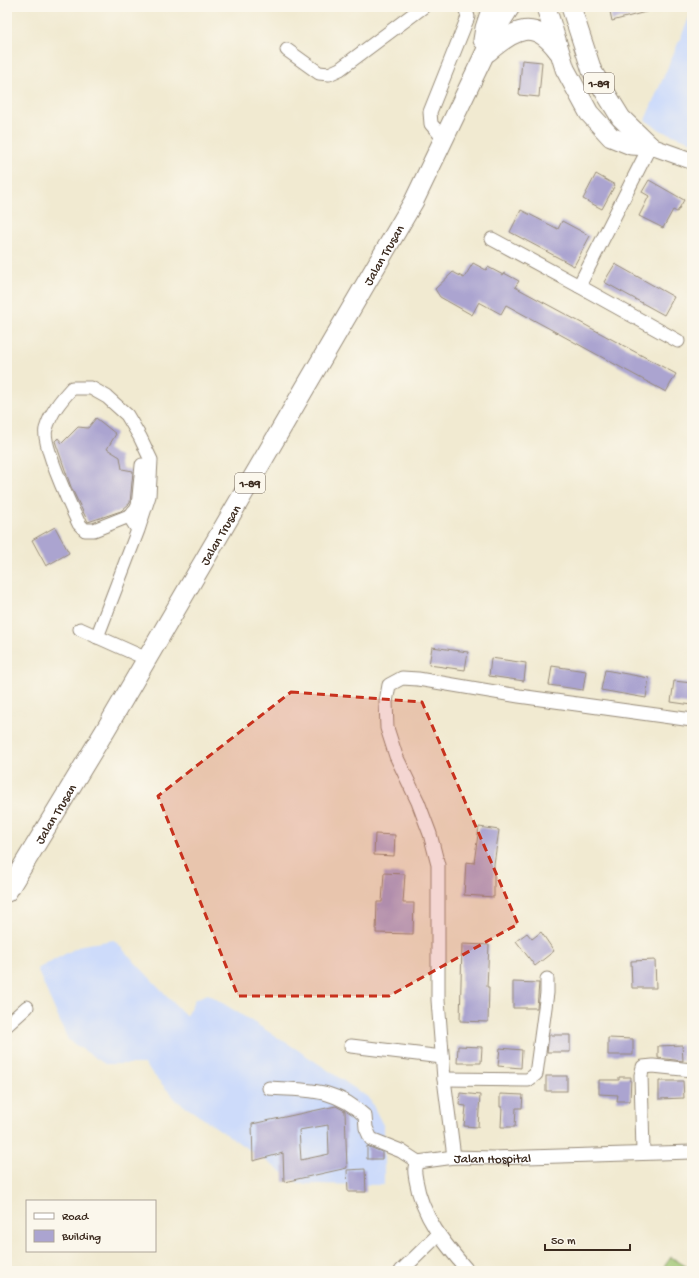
<svg xmlns="http://www.w3.org/2000/svg" width="699" height="1278" font-family="'Gochi Hand',sans-serif">
<rect width="100%" height="100%" fill="#fbf7ec"/>
<filter id="ink" filterUnits="userSpaceOnUse"><feTurbulence type="fractalNoise" baseFrequency=".025" numOctaves="2"/><feDisplacementMap in="SourceGraphic" scale="8" xChannelSelector="R" yChannelSelector="G"/><feConvolveMatrix kernelMatrix="1 2 1 2 8 2 1 2 1" color-interpolation-filters="sRGB"/></filter>
<filter id="wash" filterUnits="userSpaceOnUse"><feTurbulence type="fractalNoise" baseFrequency=".012" numOctaves="4" result="noise"/><feDisplacementMap in="SourceGraphic" scale="16" xChannelSelector="R" yChannelSelector="G"/><feGaussianBlur stdDeviation="0.9" result="paint"/><feColorMatrix in="noise" values="0 0 0 0 0 0 0 0 0 0 0 0 0 0 0 0 0 1.4 0 .05"/><feComposite in="paint" operator="in"/></filter>
<g filter="url(#wash)">
<rect width="100%" height="100%" fill="#f1ead1"/>
<g fill="#cddbfa">
<path d="M692,11V142L662,131L645,120Z"/>
<path d="M114,940L186,1016L195,999L208,994L301,1052L369,1098L384,1127V1185L300,1184L177,1101L144,1064H105L68,1040L37,969L82,945Z"/>
</g>
<path fill="#9ec571" stroke="#6c7848" d="M671,1257L692,1270V1271H661Z"/>
<g id="blocks">
<g fill="#aba4d0" fill-rule="evenodd">
<path d="M609,7H653V10L612,21Z"/>
<path d="M522,60L542,62L539,97L519,95Z"/>
<path d="M596,174L615,185L602,209L583,199Z"/>
<path d="M649,180L684,200L677,212L673,210L663,228L639,216L649,196L642,192Z"/>
<path d="M521,210L558,229L562,221L590,236L574,266L510,232Z"/>
<path d="M473,263L486,270L488,267L503,275L504,273L519,281L515,287L676,374L666,392L506,305L501,314L479,302L472,315L440,297L435,289L453,272L464,278Z"/>
<path d="M615,264L674,297L664,315L604,282Z"/>
<path d="M96,418L116,434L107,449L120,457L122,469L133,471L130,503L121,511L88,522L71,487L55,441L58,438L62,443L78,427L88,428Z"/>
<path d="M55,527L69,553L46,566L32,540Z"/>
<path d="M432,647L468,652L465,670L429,665Z"/>
<path d="M491,658L526,663L524,681L489,676Z"/>
<path d="M552,666L586,671L583,690L549,685Z"/>
<path d="M605,670L649,678L646,698L601,690Z"/>
<path d="M674,681L692,683V705L671,702Z"/>
<path d="M479,827L499,830L494,864V897L464,895L466,862L474,863Z"/>
<path d="M375,834L395,835L394,856L374,855Z"/>
<path d="M384,873L405,874L403,903H414L413,934L376,933L377,902H382Z"/>
<path d="M541,932L554,951L535,966L516,941L527,933L532,939Z"/>
<path d="M462,944L489,945L487,987H489L488,1022L460,1021Z"/>
<path d="M655,960L656,988H632L631,961Z"/>
<path d="M513,982L539,983L537,1008H513Z"/>
<path d="M549,1035H570V1052H547Z"/>
<path d="M608,1038L633,1039V1055H608Z"/>
<path d="M682,1045L683,1061L658,1058V1046Z"/>
<path d="M458,1046L482,1047L481,1063H457Z"/>
<path d="M500,1048L522,1050L521,1068L498,1066Z"/>
<rect x="546" y="1076" width="21" height="15"/>
<path d="M619,1077H631L630,1101H617L618,1095L599,1094V1080H619Z"/>
<path d="M659,1081H683L684,1098L659,1099Z"/>
<path d="M460,1093L480,1095L478,1127L464,1126L466,1106L459,1105Z"/>
<path d="M500,1094L523,1095L522,1108H516L515,1127H501L502,1107H500Z"/>
<path d="M336,1106L345,1111L347,1168L284,1182L283,1153L253,1161L252,1124ZM328,1125L329,1154L301,1160L299,1130Z"/>
<path d="M367,1146L382,1152V1159H367Z"/>
<path d="M365,1169L366,1192H348L347,1170Z"/>
</g>
</g>
</g>
<g filter="url(#ink)">
<use href="#blocks" fill-opacity="0" stroke="#968a78" stroke-width="1"/>
<g fill="none" stroke-linecap="round" stroke-linejoin="round">
<g stroke="#968a78" stroke-width="15">
<g id="minor">
<path d="M287,50L319,73L329,74L340,69L423,7"/>
<path d="M445,140L431,124L430,112L468,17L465,7"/>
<path d="M492,239L579,286L650,146"/>
<path d="M579,286L678,341"/>
<path d="M133,512L138,507L142,465"/>
<path d="M80,629L147,659"/>
<path d="M97,637L138,530L149,496L151,460L140,437L127,415L107,397L91,388H72C61,400 51,412 46,429C41,443 71,507 79,524L85,530H94L129,516L138,530"/>
<path d="M7,1025L27,1007"/>
<path d="M351,1046L442,1057"/>
<path d="M444,1079L528,1080L536,1074L547,993V979"/>
<path d="M269,1088C309,1091 334,1087 365,1116L366,1128L371,1139L401,1151L418,1162"/>
<path d="M643,1152L641,1075L643,1067L653,1066L692,1070"/>
<path d="M454,1157L444,1079L438,1000V865L430,834L418,802L396,756L387,728L386,702L389,685L402,678L418,679L519,696L692,720"/>
<path d="M401,1271L438,1235"/>
<path id="s1" d="M468,1271C444,1243 422,1217 416,1180C415,1173 413,1168 418,1162L454,1157L493,1158L692,1152"/>
</g>
</g>
<g stroke="#968a78" stroke-width="18">
<path id="major" d="M650,146L692,161"/>
</g>
<g stroke="#968a78" stroke-width="21">
<g id="highway">
<path d="M546,7L565,69L589,113L611,137L631,145L650,146"/>
<path d="M571,7L592,71L621,118L650,146"/>
<path d="M483,40L485,28L492,7"/>
<path d="M488,52C515,29 534,18 558,51"/>
<path id="s2" d="M7,892L106,729L414,201L499,24L510,7"/>
</g>
</g>
<use href="#minor" stroke="#fff" stroke-width="13"/>
<use href="#major" stroke="#fff" stroke-width="16"/>
<use href="#highway" stroke="#fff" stroke-width="19"/>
</g>
</g>
<path fill="#c8321e" fill-opacity="0.2" stroke="#c8321e" stroke-width="3" stroke-dasharray="8 5" stroke-linejoin="round" d="M291,692L422,702L518,924L389,996H238L158,796Z"/>
<g text-anchor="middle" stroke-width="4" stroke-linejoin="round" paint-order="stroke">
<g fill="#fbf7ec" stroke="#75685c" stroke-width="1">
<rect x="584" y="73" width="30" height="20" rx="3"/>
<rect x="235" y="473" width="30" height="20" rx="3"/>
</g>
<g font-size="12" font-weight="bold" fill="#3b2a1e">
<text x="599" y="87">1-89</text>
<text x="250" y="487">1-89</text>
</g>
<g font-size="13" fill="#3b2a1e" stroke="#fbf7ec">
<text dy="5" stroke="none"><textPath href="#s2" startOffset="740">Jalan Trusan</textPath></text>
<text dy="5" stroke="none"><textPath href="#s2" startOffset="416">Jalan Trusan</textPath></text>
<text dy="5" stroke="none"><textPath href="#s2" startOffset="92">Jalan Trusan</textPath></text>
<text dy="5" stroke="none"><textPath href="#s1" startOffset="200">Jalan Hospital</textPath></text>
</g>
</g>
<rect width="699" height="1278" fill="none" stroke="#fbf7ec" stroke-width="24"/>
<rect x="26" y="1200" width="130" height="52" fill="#fbf7ec" stroke="#aea59a"/>
<rect x="34" y="1213" width="20" height="6" fill="#ffffff" stroke="#aea59a"/>
<text x="62" y="1220" font-size="12" fill="#3b2a1e">Road</text>
<rect x="34" y="1230" width="20" height="12" fill="#aba4d0" stroke="#aea59a"/>
<text x="62" y="1240" font-size="12" fill="#3b2a1e">Building</text>
<path d="M545 1244v6h85v-6" fill="none" stroke="#3b2a1e" stroke-width="2"/>
<text x="551" y="1244" font-size="12" fill="#3b2a1e" stroke="#fbf7ec" stroke-width="3" paint-order="stroke">50 m</text>
</svg>
